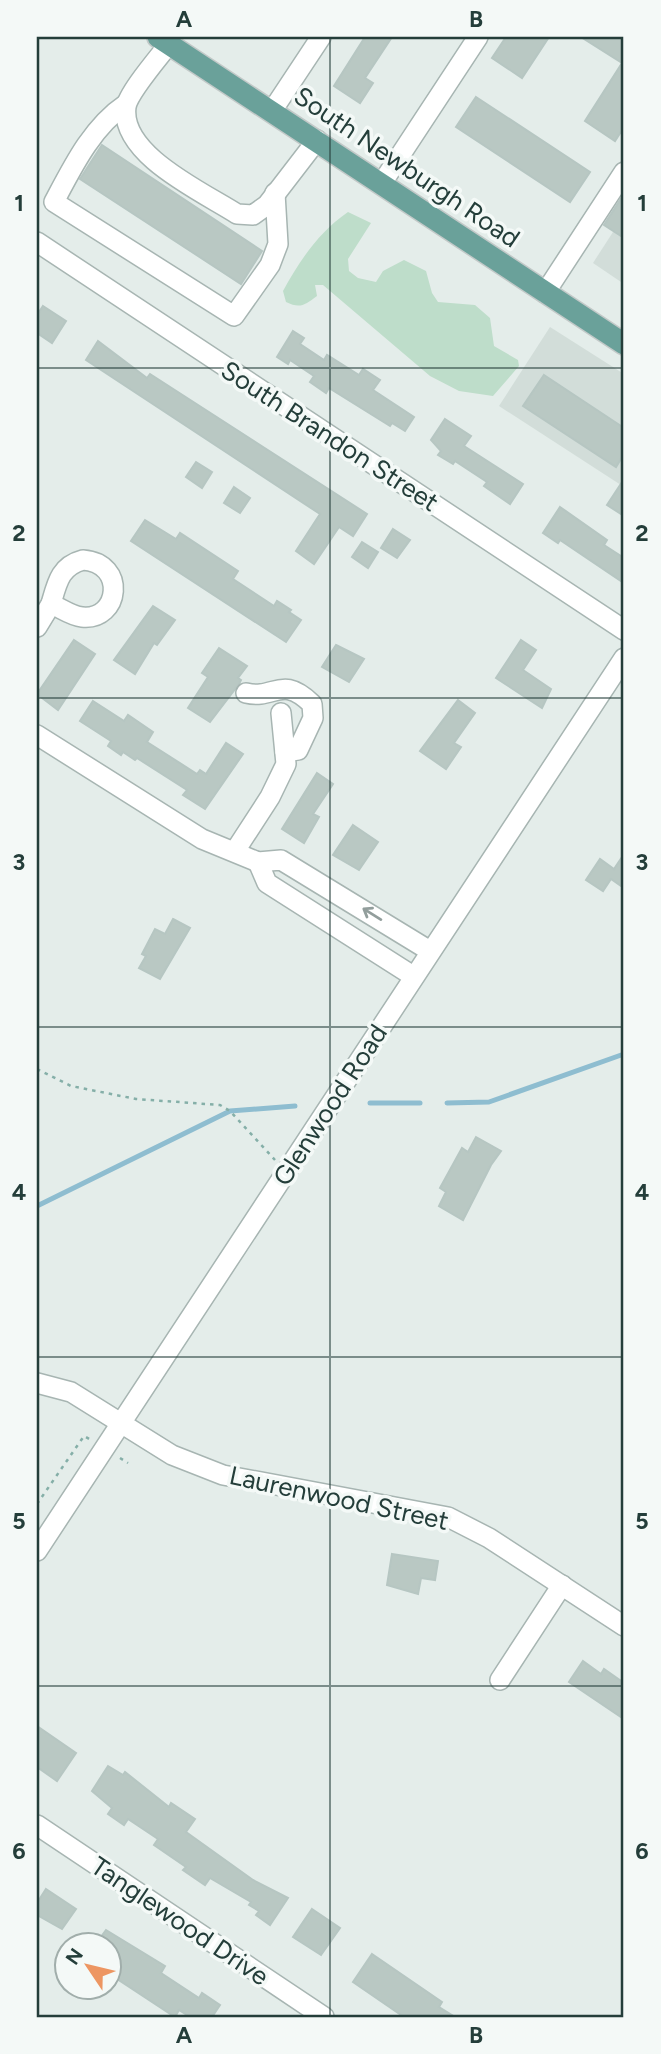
<svg xmlns="http://www.w3.org/2000/svg" width="661" height="2054" font-family="Figtree,sans-serif">
<rect width="100%" height="100%" fill="#e4edea"/>
<g fill="#d2ddd9">
<path d="M624,215V284L593,263Z"/>
<path d="M550,327L624,374V487L499,406Z"/>
</g>
<path fill="#beddca" d="M348,212L371,223L348,259L349,271L358,278L376,282L383,271L404,260L426,271L432,293L438,302L475,305L490,318L494,346L518,360L519,366L493,396L459,391L430,376L323,285H315L317,296C305,305 300,309 286,302L283,291C300,260 319,232 348,212Z"/>
<g fill="none" stroke-linecap="round" stroke-linejoin="round">
<g stroke="#8ebdd0" stroke-width="5">
<path d="M370,1103H420"/>
<path d="M447,1103L489,1102L624,1054"/>
<path d="M37,1206L230,1111L295,1106"/>
</g>
</g>
<g fill="#b9c8c3" stroke="#b6c6c2" stroke-width="2">
<path d="M365,37H392L365,78L373,83L360,103L334,86Z"/>
<path d="M506,37H549L522,78L492,58Z"/>
<path d="M581,37H624V127L615,141L585,121L622,63Z"/>
<path d="M476,97L590,172L570,202L456,127Z"/>
<path d="M102,145L262,251L241,284L80,179Z"/>
<path d="M624,194V238L604,225Z"/>
<path d="M43,306L66,321L52,343L37,333V315Z"/>
<path d="M293,331L304,338L300,344L324,360L327,355L359,375L363,369L380,380L373,390L414,417L405,431L392,423L390,426L329,388L326,393L310,382L314,376L290,360L288,364L277,357Z"/>
<path d="M98,341L147,378L150,374L367,514L353,536L339,527L314,564L296,551L320,514L86,360Z"/>
<path d="M544,375L624,428V454L616,467L523,406Z"/>
<path d="M445,419L471,436L464,446L523,484L510,504L484,486L487,482L455,461L453,464L438,455L441,451L431,440Z"/>
<path d="M196,462L212,472L202,488L186,477Z"/>
<path d="M624,479V516L607,505Z"/>
<path d="M234,487L250,498L240,513L224,503Z"/>
<path d="M560,507L607,540L604,545L624,558V583L560,540L558,543L543,533Z"/>
<path d="M145,520L176,539L180,533L238,571L233,579L274,606L277,601L291,610L289,612L301,620L286,642L131,541Z"/>
<path d="M393,529L410,540L397,558L381,548Z"/>
<path d="M362,542L378,552L368,568L352,557Z"/>
<path d="M153,606L175,620L157,645L154,643L135,674L114,660Z"/>
<path d="M74,640L95,654L58,710L37,694Z"/>
<path d="M521,640L536,650L523,670L551,689L542,708L496,678Z"/>
<path d="M336,645L364,659L349,682L322,667Z"/>
<path d="M219,648L247,666L238,678L241,680L239,684L210,722L188,708L208,677L202,673Z"/>
<path d="M458,700L475,713L454,743L461,747L446,769L420,751Z"/>
<path d="M93,701L124,721L128,715L153,732L147,742L197,774L200,770L206,774L226,743L243,754L205,809L183,795L187,790L137,758L135,760L123,752L121,755L108,746L111,741L80,721Z"/>
<path d="M317,773L333,784L313,814L319,817L304,843L282,829Z"/>
<path d="M353,825L378,842L359,870L333,855Z"/>
<path d="M624,854V888L611,879L603,891L586,880L600,859L614,869Z"/>
<path d="M173,919L190,928L160,979L139,968L146,956L142,954L155,929L165,934Z"/>
<path d="M476,1137L501,1151L491,1165L463,1220L439,1206L446,1192L440,1188L462,1148L468,1152Z"/>
<path d="M392,1554L438,1561L435,1580L421,1578L418,1594L387,1585Z"/>
<path d="M583,1661L601,1674L604,1669L624,1683V1719L569,1682Z"/>
<path d="M37,1726L76,1753L57,1781L37,1767Z"/>
<path d="M108,1766L123,1775L125,1772L169,1807L171,1803L195,1819L186,1832L253,1880L288,1898L270,1925L256,1915L259,1911L249,1905L251,1902L210,1878L205,1885L183,1870L186,1867L154,1845L158,1839L128,1819L124,1825L108,1814L112,1808L92,1791Z"/>
<path d="M46,1889L76,1909L62,1929L37,1915V1903Z"/>
<path d="M312,1909L340,1928L321,1955L293,1937Z"/>
<path d="M106,1930L165,1966L161,1973L199,1998L202,1993L220,2005L212,2017H190L179,2010L175,2017L108,1973V1945H95Z"/>
<path d="M372,1954L442,2002L439,2007L455,2017H404L353,1982Z"/>
</g>
<g fill="none" stroke-linecap="round" stroke-linejoin="round">
<g stroke="#a7b5b2" stroke-width="22">
<g id="minor">
<path d="M169,44C159,57 128,93 126,107C120,155 203,192 237,214L253,215L267,205L317,140"/>
<path d="M126,104C92,127 73,166 54,202L234,316L270,265L278,244L275,193"/>
<path d="M272,111L321,37"/>
<path d="M382,183L478,37"/>
<path d="M37,242L624,630"/>
<path d="M545,293L624,172"/>
<path d="M83,560C127,563 120,621 82,617C71,616 61,608 51,604C57,583 60,566 83,560Z"/>
<path d="M37,627L51,604"/>
<path d="M246,693C275,700 281,674 312,704L313,718L298,750L285,752"/>
<path d="M37,735L202,839L258,862L281,860L430,951"/>
<path d="M235,851L270,797L286,764L281,713"/>
<path d="M258,862L267,883L413,976"/>
<path d="M37,1383L71,1392L172,1455L223,1475L448,1517L489,1538L624,1626"/>
<path d="M37,1551L624,658"/>
<path d="M500,1680L562,1585"/>
<path d="M37,1825L324,2017"/>
</g>
</g>
<g stroke="#c2c9c8" stroke-width="24">
<path id="major" d="M158,37L624,344"/>
</g>
<g stroke="#85afa8" stroke-width="2.5" stroke-dasharray="3.5 5" stroke-linecap="butt">
<path d="M37,1069L71,1086L136,1099L220,1105L230,1111L275,1160"/>
<path d="M120,1458L128,1463"/>
<path d="M37,1504L84,1436L91,1440"/>
</g>
<use href="#minor" stroke="#fff" stroke-width="19"/>
<use href="#major" stroke="#6aa19a" stroke-width="21"/>
</g>
<defs><path id="oneway-shaft" d="M-6 0H5M1.5-3L5.5 0L1.5 3" fill="none" stroke-width="1.6" stroke-linecap="round" stroke-linejoin="round" transform="scale(1.75)"/></defs>
<use stroke="#929e9c" href="#oneway-shaft" transform="translate(372 914) rotate(-148)"/>
<path fill="none" stroke="#243e3a" stroke-width="2" stroke-opacity="0.55" d="M330,37V2017M37,368H624M37,698H624M37,1027H624M37,1357H624M37,1686H624"/>
<g text-anchor="middle" stroke-width="7" stroke-linejoin="round" paint-order="stroke">
<g font-size="26" fill="#243e3a" stroke="#f4f9f7">
<text transform="translate(407 167) rotate(34)" y="9">South Newburgh Road</text>
<text transform="translate(330 436) rotate(33)" y="9">South Brandon Street</text>
<text transform="translate(330 1105) rotate(-57)" y="9">Glenwood Road</text>
<text transform="translate(339 1498) rotate(12)" y="9">Laurenwood Street</text>
<text transform="translate(180 1921) rotate(34)" y="9">Tanglewood Drive</text>
</g>
</g>
<rect width="661" height="2054" fill="none" stroke="#f4f9f7" stroke-width="77"/>
<g transform="translate(88 1966) rotate(305)"><circle r="33" fill="#f4f9f7" stroke="#a1aeab" stroke-width="2"/>
<path d="M0-5L12 26L0 18L-12 26Z" fill="#ed9662"/>
<text y="-10" font-size="19" font-weight="bold" text-anchor="middle" fill="#243e3a">N</text>
</g>
<rect x="38" y="38" width="584" height="1978" fill="none" stroke="#243e3a" stroke-width="2.5"/>
<g font-size="23" text-anchor="middle" font-weight="bold" fill="#243e3a">
<text x="184" y="27">A</text>
<text x="476" y="27">B</text>
<text x="19" y="211">1</text>
<text x="642" y="211">1</text>
<text x="19" y="541">2</text>
<text x="642" y="541">2</text>
<text x="19" y="870">3</text>
<text x="642" y="870">3</text>
<text x="19" y="1200">4</text>
<text x="642" y="1200">4</text>
<text x="19" y="1529">5</text>
<text x="642" y="1529">5</text>
<text x="19" y="1859">6</text>
<text x="642" y="1859">6</text>
<text x="184" y="2043">A</text>
<text x="476" y="2043">B</text>
</g>
</svg>
